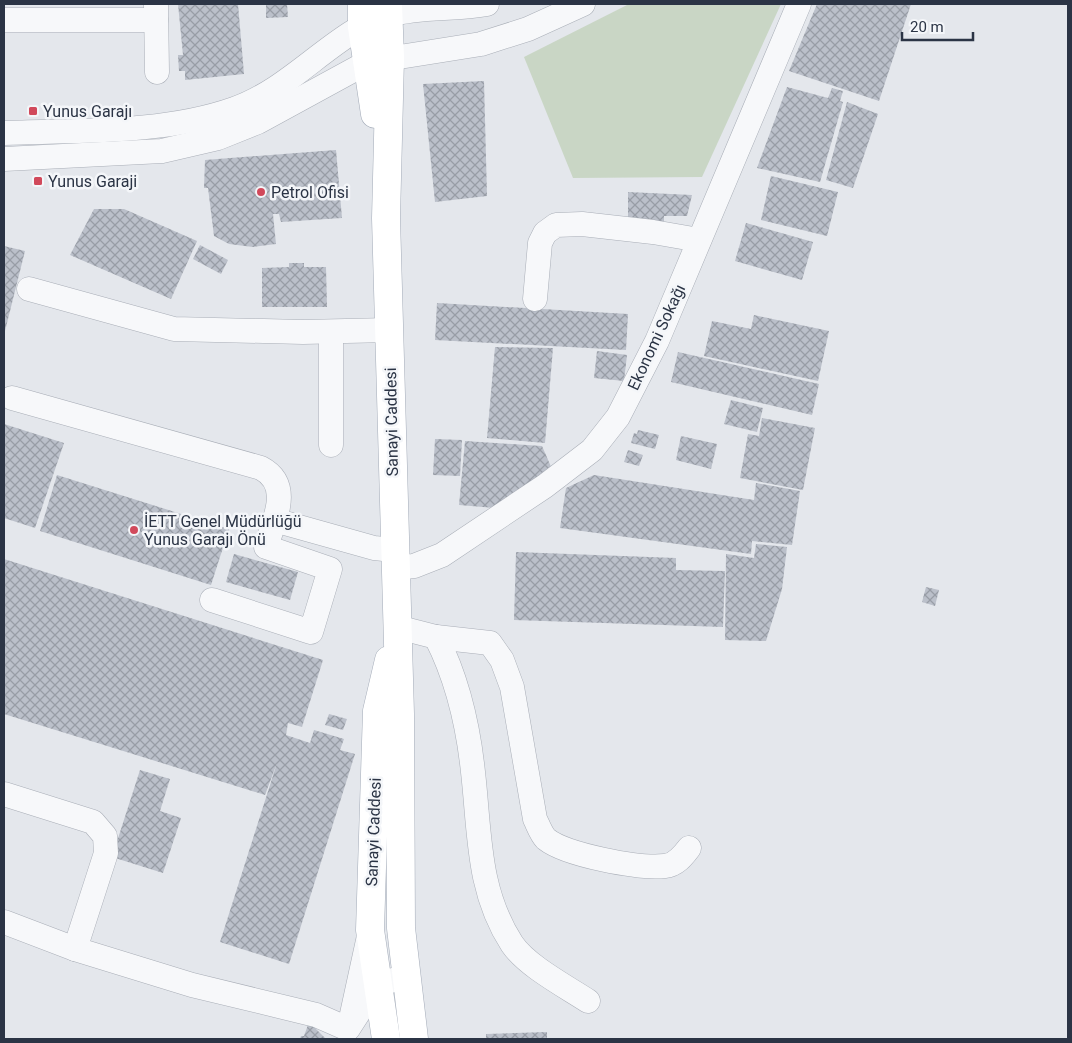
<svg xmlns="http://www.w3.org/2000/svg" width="1072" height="1043" font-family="Roboto,sans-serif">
<defs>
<pattern id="building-cross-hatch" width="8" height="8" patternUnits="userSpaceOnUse" patternTransform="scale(1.25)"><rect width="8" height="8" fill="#bbc0ca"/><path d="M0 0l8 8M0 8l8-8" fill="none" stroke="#989da6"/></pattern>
</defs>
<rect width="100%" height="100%" fill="#e4e7ec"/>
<path fill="#c9d6c5" d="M629,4H781L702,177L573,178L524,57Z"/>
<g fill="url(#building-cross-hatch)">
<path d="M178,4H238L244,74L185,80V71H179L178,55H183Z"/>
<path d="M266,4H287L288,17L266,18Z"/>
<path d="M817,4H911L879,101L789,71Z"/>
<path d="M484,81L487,196L435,202L423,84Z"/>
<path d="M787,87L828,98L832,88L843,91L840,101L843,102L820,182L757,168Z"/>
<path d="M847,102L878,114L853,188L826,180Z"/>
<path d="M336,150L342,218L281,222L279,214H273L276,244L253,247L229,244L214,236L208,188H204L205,160Z"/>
<path d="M771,176L838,192L827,236L761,220Z"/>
<path d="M628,192L692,195L687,216H664V223L628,220Z"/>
<path d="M94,209H124L197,241L171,299L70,255Z"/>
<path d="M746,223L813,242L802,280L735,261Z"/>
<path d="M200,245L228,260L221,274L193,259Z"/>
<path d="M4,246L25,251L4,335Z"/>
<path d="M289,263H304V267H326L327,307H262V268L289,267Z"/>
<path d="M437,303L628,314L626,350L435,340Z"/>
<path d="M754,315L829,331L818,381L704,356L712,321L751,329Z"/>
<path d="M495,347L553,348L545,443L487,438Z"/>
<path d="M597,351L627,355L624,381L594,378Z"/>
<path d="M678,352L819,384L812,415L671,382Z"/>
<path d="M731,400L763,408L757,432L724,424Z"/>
<path d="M762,418L815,428L803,490L740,478L748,434L759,436Z"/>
<path d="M4,424L64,443L35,528L4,518Z"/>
<path d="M638,430L659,435L655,449L631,443L634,433L637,434Z"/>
<path d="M681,436L717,444L711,469L676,460Z"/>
<path d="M435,439L462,440L460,476L433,475Z"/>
<path d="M465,441L542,446L552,469L495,508L459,505Z"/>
<path d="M628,450L643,455L639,466L624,462Z"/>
<path d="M57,475L229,529L211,585L40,531Z"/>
<path d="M594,475L754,500L756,483L800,491L792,545L752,541L751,554L560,528L566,488Z"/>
<path d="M756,544L787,547L782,589L766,641L725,640L726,554L754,558Z"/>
<path d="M516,552L676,558V570L725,571L723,627L514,620Z"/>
<path d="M234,554L298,572L290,600L226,582Z"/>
<path d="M4,559L323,660L302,727L288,723L286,735L310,743L314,730L344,739L340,750L355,754L289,964L220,942L277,763L265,795L4,714Z"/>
<path d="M926,587L939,590L935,606L922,602Z"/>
<path d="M329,714L347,719L343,730L325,725Z"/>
<path d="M140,770L170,779L160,811L181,818L163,873L112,857Z"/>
<path d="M309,1022L326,1039H300L301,1036H304Z"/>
<path d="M547,1032V1039H486V1034Z"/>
</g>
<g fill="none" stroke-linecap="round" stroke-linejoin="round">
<g stroke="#a9aeb7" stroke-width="25">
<g id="minor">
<path d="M156,5L157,72"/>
<path d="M4,20H156"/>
<path d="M4,133C78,130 163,134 234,109C278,94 312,58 351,33C362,26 376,18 389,15C420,6 455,10 487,4"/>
<path d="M4,159L162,151L218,138L258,122L368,62L481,44L528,29L583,4"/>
<path d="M29,289L174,329L303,332L389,330"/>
<path d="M535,299L540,243L545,233L556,225L582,224L653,232L699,240"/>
<path d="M12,398L261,468C293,485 274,520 266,547L330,569L311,632L212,600"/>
<path d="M331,445V332"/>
<path d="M274,520L374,548L394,550"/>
<path d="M395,568L414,566L442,555L545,486L592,450L618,417L657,341L799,4"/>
<path d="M397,627L436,637L490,643L502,660L512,687L535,819C538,825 541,834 546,839C566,855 639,869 665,866C676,865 683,856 689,848"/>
<path d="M436,637C458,680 468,724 473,772C480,833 477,890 512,944C527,966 565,986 588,1001"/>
<path d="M4,794L93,822L105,836L106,853L75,949"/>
<path d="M4,922L75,949L192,985L316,1015L348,1029L377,984L406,977"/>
<path d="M352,1014L369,936"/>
</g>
</g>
<g stroke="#a3abb8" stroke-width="29">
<g id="major">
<path d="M362,4V27L375,114"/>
<path d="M388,4L390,58L386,218L400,714L401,928L414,1039"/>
<path d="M386,1039L370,930L377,711L389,660"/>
</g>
</g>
<use href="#minor" stroke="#f7f8fa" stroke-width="24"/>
<use href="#major" stroke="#fff" stroke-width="28"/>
</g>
<g fill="#d1495b" stroke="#f4f6f9" stroke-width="2">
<rect x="28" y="106" width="10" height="10" rx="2.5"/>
<rect x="33" y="176" width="10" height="10" rx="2.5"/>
<circle cx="261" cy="192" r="5"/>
<circle cx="134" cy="530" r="5"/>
</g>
<g text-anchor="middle" stroke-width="5" stroke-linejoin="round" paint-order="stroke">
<g font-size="16" fill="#2b3445" stroke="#f4f6f9" text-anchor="start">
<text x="43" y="117">Yunus Garajı</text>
<text x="48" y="187">Yunus Garaji</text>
<text x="271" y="198">Petrol Ofisi</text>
<text x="144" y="527">İETT Genel Müdürlüğü<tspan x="144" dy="18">Yunus Garajı Önü</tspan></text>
</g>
<g font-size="16" fill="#2b3445" stroke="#f4f6f9">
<text transform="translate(656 337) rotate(-65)" y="6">Ekonomi Sokağı</text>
<text transform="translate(391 422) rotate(-91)" y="6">Sanayi Caddesi</text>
<text transform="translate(373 832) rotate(-88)" y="6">Sanayi Caddesi</text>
</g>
</g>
<rect width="1072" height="1043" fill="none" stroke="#2b3445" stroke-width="10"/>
<path d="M902 32v8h71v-8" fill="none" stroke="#2b3445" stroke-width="2.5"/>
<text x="910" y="32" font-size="15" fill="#2b3445" stroke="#f4f6f9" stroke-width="4" paint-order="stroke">20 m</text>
</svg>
